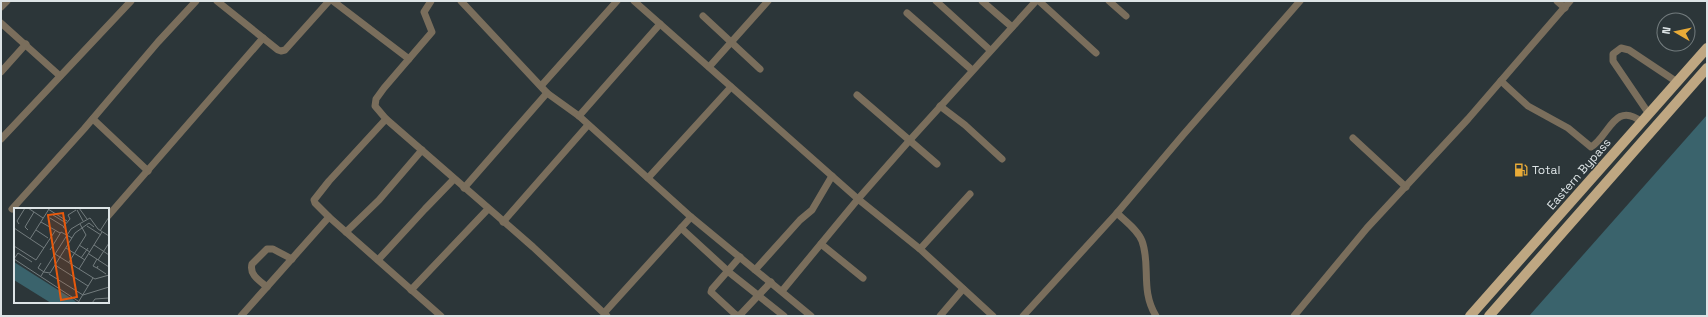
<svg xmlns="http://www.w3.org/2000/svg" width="1708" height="317" font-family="'Space Grotesk',sans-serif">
<rect width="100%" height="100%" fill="#2c3639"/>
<path fill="#3a636c" d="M1707,115V316H1529Z"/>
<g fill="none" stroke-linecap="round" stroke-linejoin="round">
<g stroke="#7a6e5c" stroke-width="7">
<path d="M217,1L278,50L281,51L285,50L329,1"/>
<path d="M333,1L409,59"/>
<path d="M431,1L424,12L432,32L384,88L376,99L375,106L386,119L533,247L607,316"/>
<path d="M461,1L547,93L579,116L691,217L811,316"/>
<path d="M634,1L858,199L920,249L993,316"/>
<path d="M936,1L990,50"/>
<path d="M982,1L1012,27"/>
<path d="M1039,1L1096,53"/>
<path d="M1109,1L1126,16"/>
<path d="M1557,1L1565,8"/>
<path d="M1,7L7,1"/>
<path d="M907,13L972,70"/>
<path d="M703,16L760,69"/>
<path d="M1,23L60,76"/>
<path d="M709,67L768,1"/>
<path d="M1,72L26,44"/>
<path d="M1501,81L1528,106L1568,128L1591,147C1609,137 1614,100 1642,122"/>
<path d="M541,86L617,1"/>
<path d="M857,95L937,164"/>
<path d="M940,106L965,125L1002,159"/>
<path d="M1649,114L1613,61V54L1621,48L1629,50L1677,82"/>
<path d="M579,116L660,24"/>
<path d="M93,119L148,171"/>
<path d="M386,119L329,181L314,200L315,203L329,217L441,316"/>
<path d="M1353,138L1406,187"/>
<path d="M1,139L131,1"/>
<path d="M648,178L731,87"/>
<path d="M464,188L547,93"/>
<path d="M12,209L84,129L158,42L196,1"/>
<path d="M1117,213C1125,221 1138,230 1142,241C1151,265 1140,290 1156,316"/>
<path d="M108,216L263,38"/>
<path d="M503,222L588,125"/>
<path d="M681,228L730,273L784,316"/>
<path d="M346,232L379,200L422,150"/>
<path d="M821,244L863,278"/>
<path d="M920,249L970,194"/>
<path d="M740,257L712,289L711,292L736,315H740L771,282"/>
<path d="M378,260L425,209L454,179"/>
<path d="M755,270L800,220L812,210L832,176"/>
<path d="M267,287C260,281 249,275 252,264L267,249H273L292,259"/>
<path d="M411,290L488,209"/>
<path d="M782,291L858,199L909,141L1036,1"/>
<path d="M604,313L691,217"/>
<path d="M241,316L329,217"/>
<path d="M940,316L963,289"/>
<path d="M1023,316L1117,213L1183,135L1300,1"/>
<path d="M1294,316L1367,228L1468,119L1570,1"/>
</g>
<g stroke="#bfa782" stroke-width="10">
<path d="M1470,316L1707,48"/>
<path d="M1489,316L1707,68"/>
</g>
</g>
<defs>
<g id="fuel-bare" transform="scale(1.08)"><path d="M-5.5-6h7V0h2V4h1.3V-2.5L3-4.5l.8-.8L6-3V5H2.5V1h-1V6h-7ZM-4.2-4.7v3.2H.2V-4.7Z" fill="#e9ab38" stroke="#2c3639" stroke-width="2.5" paint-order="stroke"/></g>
</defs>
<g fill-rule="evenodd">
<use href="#fuel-bare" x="1521" y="170"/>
</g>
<g text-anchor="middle" stroke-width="3" stroke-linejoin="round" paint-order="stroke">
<g font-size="12" fill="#dde4e6" stroke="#2c3639" text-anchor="start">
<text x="1532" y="174">Total</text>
</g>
<g font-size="12" fill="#dde4e6" stroke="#2c3639">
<text transform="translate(1579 174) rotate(-49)" y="4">Eastern Bypass</text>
</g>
</g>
<g transform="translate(14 208)">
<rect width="95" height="95" fill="#2c3639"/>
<path d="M0,54L60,92L63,95H37L0,72Z" fill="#3a636c"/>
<path fill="none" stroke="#737c7e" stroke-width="1" d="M14,0L29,10M65,0L73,11M34,1L53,13M63,2L69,13M39,7L52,15M36,10L49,18M27,14L46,25M5,16L3,13L11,0M73,18L87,27M0,20L30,40M52,21L49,19L56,11L54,7L62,2M14,22L11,19L20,4M22,22L34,30M86,23L95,9M16,31L35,1M65,37L76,44M80,37L95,47M0,38L22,52L41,23M52,40L71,52M36,42L47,24L58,30M41,46L81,71L95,67M75,46L95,59M67,50L74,40M0,51L4,45L18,54M0,51L67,95M84,52L95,35M55,54L72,27L66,16M27,55L24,60L30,64M41,57L74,78M84,58L83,60L92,66M83,60L79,58L83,51M65,61L88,24M30,64L36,65L61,25L75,15L80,19M35,66L69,87M27,68L57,21L67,15L76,10L84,21L95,28M69,87L95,79M65,93L79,70M78,95L81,91L95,90"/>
<path fill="#e8590c" fill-opacity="0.15" stroke="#e8590c" stroke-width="2" d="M49,5L63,89L47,92L34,7Z"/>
<rect width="95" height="95" fill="none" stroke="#dde4e6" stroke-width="2"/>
</g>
<rect width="1708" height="317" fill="none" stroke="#dde4e6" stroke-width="4"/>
<g transform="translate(1676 32) rotate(279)"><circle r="19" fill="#2c3639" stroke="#737c7e"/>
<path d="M0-3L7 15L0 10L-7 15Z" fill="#e9ab38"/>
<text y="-6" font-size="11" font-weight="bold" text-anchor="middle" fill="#dde4e6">N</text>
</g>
</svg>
